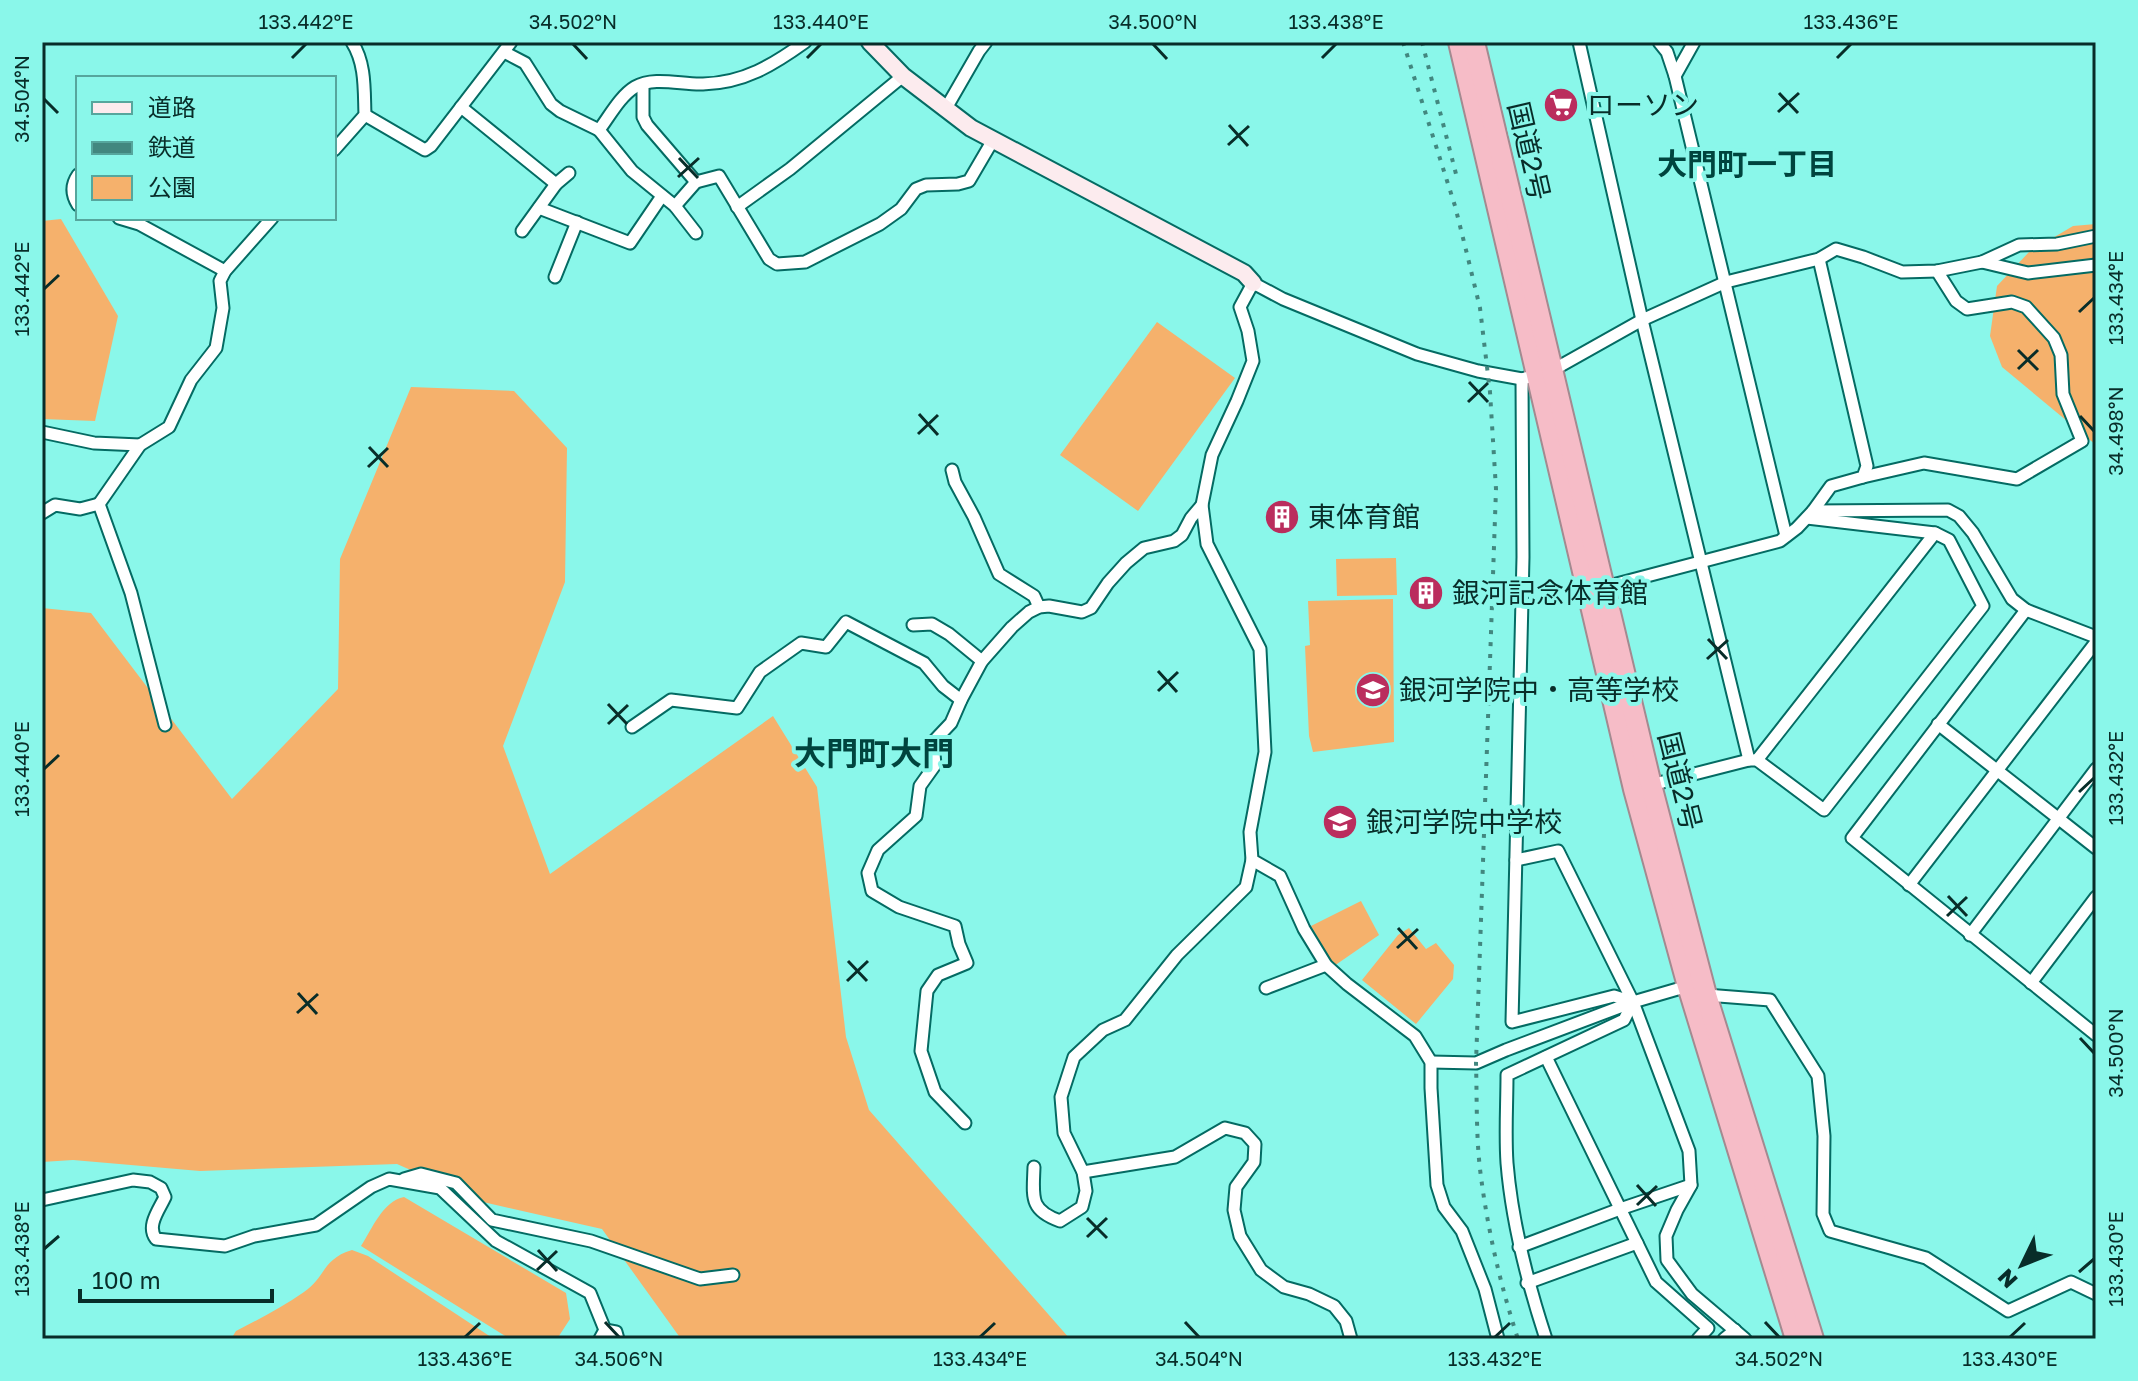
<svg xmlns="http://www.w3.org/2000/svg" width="2138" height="1381" font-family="'Golos Text','Noto Sans JP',sans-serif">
<rect width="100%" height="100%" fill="#8af7ea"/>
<g fill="#f5b16c">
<path d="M61,219L118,316L95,421L42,419V221Z"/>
<path d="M2096,224V445L2002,367L1990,336L1997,286L2029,252L2073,226Z"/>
<path d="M1157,322L1235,378L1138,511L1060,455Z"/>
<path d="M411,387L514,391L567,448L565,582L503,746L550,874L773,716L817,787L846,1037L869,1110L1070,1339H681L602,1229L483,1202L397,1164L200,1171L73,1160L42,1162V608L91,613L232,799L338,689L340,559Z"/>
<path d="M1396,558L1397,595L1337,596L1336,559Z"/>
<path d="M1393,599L1394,742L1313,752L1309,736L1305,646L1310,645L1308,601Z"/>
<path d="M1361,901L1379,935L1334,966L1311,926Z"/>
<path d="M1409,928L1426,949L1436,943L1454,965L1453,979L1416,1024L1362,980L1398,935Z"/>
<path d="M404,1197L566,1293L570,1319L557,1339H510L361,1246C372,1229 383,1201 404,1197Z"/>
<path d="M352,1250L368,1256L494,1339H231L236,1331C259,1319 283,1307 304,1292C326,1277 322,1259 352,1250Z"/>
</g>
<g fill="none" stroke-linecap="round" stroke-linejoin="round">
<g stroke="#046b63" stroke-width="15">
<g id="street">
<path d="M1579,42L1642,320L1749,760"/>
<path d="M1659,42L1667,52L1675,76L1786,536"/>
<path d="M504,52L525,63L551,104L560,111L599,130C609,117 620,96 635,87C654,76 682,85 703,84C744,83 773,65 805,42"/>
<path d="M1675,76L1694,42"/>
<path d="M643,85V117L647,125L696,182L719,176L769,259L777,264L805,262L880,224L901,209L916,189L926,185L958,184L969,181L993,140"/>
<path d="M461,107L556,184"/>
<path d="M945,110L979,51L986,42"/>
<path d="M365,115L425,150L431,146L511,42"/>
<path d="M599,130L632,171L675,206L696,233"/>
<path d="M334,150L365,115C364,90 366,64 352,42"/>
<path d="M78,175C71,185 71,194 78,205"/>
<path d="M675,206L696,182"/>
<path d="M737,207L790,169L903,76"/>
<path d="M539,208L630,243L662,196"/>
<path d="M119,218L139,224L225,271"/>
<path d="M522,231L556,184L569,173"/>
<path d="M1982,262L2019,245L2057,244L2096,236"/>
<path d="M555,277L577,222"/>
<path d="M1522,379L1523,557L1512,1022L1614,996L1633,1002L1624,1020L1507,1075C1507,1104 1505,1134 1507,1163C1512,1224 1527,1281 1546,1339"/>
<path d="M42,432L94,443L140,445"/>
<path d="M952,470L955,482L974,517L999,574L1034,596L1039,607"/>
<path d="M1863,477L1924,463L2017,479L2082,441L2063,394L2061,355L2054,338L2026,307L2012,302L1967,309L1956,301L1937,271"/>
<path d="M1813,511L1831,486L1863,477L1867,466L1819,259"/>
<path d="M42,513L55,505L80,509L99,504"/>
<path d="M1605,587L1780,541L1797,528L1813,511L1948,510L1959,516L1973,533L2012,599L2026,610L2096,637"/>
<path d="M2026,610L1852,838L2096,1035"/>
<path d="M913,625L932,624L949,634L982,661"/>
<path d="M1938,724L2096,848"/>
<path d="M165,725L131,593L99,504L140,445L169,427L191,380L216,348L223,308L220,281L225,271L272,218"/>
<path d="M632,727L671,700L737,708L760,672L801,643L826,647L846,622L924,663L943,686L961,700"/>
<path d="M1757,760L1935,533"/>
<path d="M1651,785L1749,760H1757L1824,810L1983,606L1949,540L1935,533L1807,518"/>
<path d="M1516,860L1558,851L1633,1002L1689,1151L1691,1185L1677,1210L1666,1236L1667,1260L1692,1294L1745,1339"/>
<path d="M1909,885L2096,642"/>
<path d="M1970,935L2096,769"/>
<path d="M2031,983L2096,897"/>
<path d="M1266,988L1326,965"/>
<path d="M1706,995L1770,1000L1818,1076L1824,1136L1823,1214L1830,1231L1926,1258L2008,1311L2071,1282L2096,1294"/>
<path d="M1546,1057L1656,1282L1708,1328L1698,1339"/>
<path d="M1431,1062L1476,1063L1506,1050L1633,1002L1688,986"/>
<path d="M965,1123L935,1092L921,1051L927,991L938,975L967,963L959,944L955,926L899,907L872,891L868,873L878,850L916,816L920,786L935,765L933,742L951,723L961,700L982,661L1012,627L1029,612L1039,607L1049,606L1082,612L1091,608L1108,583L1126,563L1144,548L1174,541L1182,535L1191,518L1202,505"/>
<path d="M1034,1167C1033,1197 1029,1210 1060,1221L1082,1207L1086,1191L1083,1172L1064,1133L1061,1097L1074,1057L1103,1030L1125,1020L1177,955L1246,887L1252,860"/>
<path d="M1083,1172L1175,1157L1225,1128L1245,1133L1255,1144L1254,1162L1236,1187L1234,1210L1240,1236L1261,1270L1284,1287L1309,1294L1334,1306L1346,1321L1351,1339"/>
<path d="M404,1179L421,1174L456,1183L492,1220L591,1241L700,1279L733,1275"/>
<path d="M42,1200L133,1180L150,1182L161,1188L165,1197C159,1210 146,1226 156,1239L225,1246L254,1236L316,1225L371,1187L389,1179L440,1188L496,1241L590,1293L605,1330"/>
<path d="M1519,1247L1620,1209L1691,1185"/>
<path d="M1527,1283L1637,1243"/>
<path d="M600,1339L605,1330L616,1332L618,1339"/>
<path d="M1498,1339L1485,1289L1462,1231L1444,1207L1437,1185L1431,1088V1062L1415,1036L1347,984L1326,965L1304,929L1280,876L1252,860L1250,832L1265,752L1260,649L1207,544L1202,505L1212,455L1237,401L1253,361L1248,331L1240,307L1253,283L1283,299L1417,354L1478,371L1522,379L1553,370L1642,320L1726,282L1819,259L1836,249L1863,257L1902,272L1937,271L1982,262L2028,273L2096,265"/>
<path d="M1724,1339L1735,1330"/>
</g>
</g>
<g stroke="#046b63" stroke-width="20">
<path id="secondary" d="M870,42L903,76L971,128L1244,273L1253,283"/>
</g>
<g stroke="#a38a90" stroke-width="24">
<g id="highway">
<path d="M1459,42L1634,789L1688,986L1796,1339"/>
<path d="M1474,42L1651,785L1706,995L1813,1339"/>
</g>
</g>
<use href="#street" stroke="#fff" stroke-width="11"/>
<use href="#secondary" stroke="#fcebee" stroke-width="16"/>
<use href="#highway" stroke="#f6bcc7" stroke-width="20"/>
<g stroke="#42877f" stroke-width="4" stroke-dasharray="4 8" stroke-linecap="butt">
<path d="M1403,42L1455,206L1467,254L1480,308L1490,392L1496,489L1476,1063C1477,1098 1476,1134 1480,1169C1487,1227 1500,1284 1518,1339"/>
<path d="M1422,42L1456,174"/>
</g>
</g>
<path fill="none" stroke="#082d29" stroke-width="3" d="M573,44L587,59M1153,44L1167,59M292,58L306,44M807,58L821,44M1322,58L1336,44M1837,58L1851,44M1779,93L1798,113M44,99L58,113M1778,112L1799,93M1229,125L1248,146M1228,145L1249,126M679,158L698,178M678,177L699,158M44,289L59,275M2079,312L2094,298M2018,350L2038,370M2018,369L2038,350M1469,382L1488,402M1468,402L1488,383M919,414L938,435M2080,416L2094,431M918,434L938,415M369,447L388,467M368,467L388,448M1708,639L1727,659M1707,659L1728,640M1158,671L1177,692M1158,691L1178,672M608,704L627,724M608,724L628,705M44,769L59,755M2079,792L2094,778M1948,896L1967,916M1947,916L1967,897M1398,928L1417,949M1397,948L1418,929M848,961L867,981M847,981L868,961M298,993L317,1014M297,1013L318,994M2080,1038L2094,1053M1637,1185L1656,1206M1637,1205L1657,1186M1087,1218L1107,1238M1087,1237L1107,1218M44,1249L59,1236M538,1250L557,1271M537,1270L557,1251M2079,1272L2094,1259M605,1322L619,1337M1185,1322L1199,1337M1765,1322L1779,1337M465,1337L480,1323M980,1337L995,1323M1495,1337L1510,1323M2010,1337L2025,1323"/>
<defs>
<g id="supermarket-disc" transform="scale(1.8)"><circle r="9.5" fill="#ba2d5d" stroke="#8af7ea"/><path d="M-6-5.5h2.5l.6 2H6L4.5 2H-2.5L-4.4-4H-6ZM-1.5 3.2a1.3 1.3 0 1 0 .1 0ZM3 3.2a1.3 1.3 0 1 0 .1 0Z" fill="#fff"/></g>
<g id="building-disc" transform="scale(1.8)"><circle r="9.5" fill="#ba2d5d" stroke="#8af7ea"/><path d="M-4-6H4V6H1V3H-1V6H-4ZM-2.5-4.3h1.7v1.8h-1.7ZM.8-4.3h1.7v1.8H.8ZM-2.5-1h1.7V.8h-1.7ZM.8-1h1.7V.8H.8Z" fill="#fff"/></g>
<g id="school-disc" transform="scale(1.8)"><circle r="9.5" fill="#ba2d5d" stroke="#8af7ea"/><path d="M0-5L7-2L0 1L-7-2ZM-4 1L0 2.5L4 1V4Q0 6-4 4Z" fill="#fff"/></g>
</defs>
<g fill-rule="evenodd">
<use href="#supermarket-disc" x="1561" y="105"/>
<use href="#building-disc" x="1282" y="517"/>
<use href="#building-disc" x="1426" y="593"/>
<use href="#school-disc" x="1373" y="690"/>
<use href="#school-disc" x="1340" y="822"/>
</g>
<g text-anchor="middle" stroke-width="8" stroke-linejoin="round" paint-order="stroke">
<g font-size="28" fill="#082d29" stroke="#8af7ea" text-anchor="start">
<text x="1587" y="115">ローソン</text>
<text x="1308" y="527">東体育館</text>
<text x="1452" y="603">銀河記念体育館</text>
<text x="1399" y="700">銀河学院中・高等学校</text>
<text x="1366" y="832">銀河学院中学校</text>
</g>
<g font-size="28" fill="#082d29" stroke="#8af7ea">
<text transform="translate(1529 151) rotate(77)" y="10">国道2号</text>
<text transform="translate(1680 781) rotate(76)" y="10">国道2号</text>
</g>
<g font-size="30" font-weight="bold" fill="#00443e" stroke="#8af7ea">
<text x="1747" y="175">大門町一丁目</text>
</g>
<g font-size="32" font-weight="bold" fill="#00443e" stroke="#8af7ea">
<text x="874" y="765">大門町大門</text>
</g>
</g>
<rect width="2138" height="1381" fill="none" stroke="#8af7ea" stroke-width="88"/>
<rect x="76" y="76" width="260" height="144" fill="#8af7ea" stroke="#56a69d" stroke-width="2"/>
<rect x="92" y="102" width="40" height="12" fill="#fcebee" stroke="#56a69d" stroke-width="2"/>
<text x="148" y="116" font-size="24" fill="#082d29">道路</text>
<rect x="92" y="142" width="40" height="12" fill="#42877f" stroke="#56a69d" stroke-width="2"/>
<text x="148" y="156" font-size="24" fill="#082d29">鉄道</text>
<rect x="92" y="176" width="40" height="24" fill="#f5b16c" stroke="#56a69d" stroke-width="2"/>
<text x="148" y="196" font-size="24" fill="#082d29">公園</text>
<g transform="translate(2022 1265) rotate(227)" stroke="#8af7ea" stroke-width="6" paint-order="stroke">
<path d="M0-6L14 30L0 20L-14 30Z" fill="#082d29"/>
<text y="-12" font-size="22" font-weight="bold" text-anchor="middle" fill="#082d29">N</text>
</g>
<path d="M80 1289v12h192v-12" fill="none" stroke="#082d29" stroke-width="4"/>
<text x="92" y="1289" font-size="24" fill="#082d29" stroke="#8af7ea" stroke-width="6" paint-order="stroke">100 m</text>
<rect x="44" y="44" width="2050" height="1293" fill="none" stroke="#082d29" stroke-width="3"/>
<g font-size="20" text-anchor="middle" fill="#082d29">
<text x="306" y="29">133.442°E</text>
<text x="573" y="29">34.502°N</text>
<text x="821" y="29">133.440°E</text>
<text x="1153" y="29">34.500°N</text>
<text x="1336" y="29">133.438°E</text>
<text x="1851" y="29">133.436°E</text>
<text transform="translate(22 99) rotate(-90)" y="7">34.504°N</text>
<text transform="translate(22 289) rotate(-90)" y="7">133.442°E</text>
<text transform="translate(2116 298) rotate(-90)" y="7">133.434°E</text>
<text transform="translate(2116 431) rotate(-90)" y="7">34.498°N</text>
<text transform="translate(22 769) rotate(-90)" y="7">133.440°E</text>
<text transform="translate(2116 778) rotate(-90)" y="7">133.432°E</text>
<text transform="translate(2116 1053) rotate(-90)" y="7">34.500°N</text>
<text transform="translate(22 1249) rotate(-90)" y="7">133.438°E</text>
<text transform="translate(2116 1259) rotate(-90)" y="7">133.430°E</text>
<text x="465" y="1366">133.436°E</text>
<text x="619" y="1366">34.506°N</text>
<text x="980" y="1366">133.434°E</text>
<text x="1199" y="1366">34.504°N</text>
<text x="1495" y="1366">133.432°E</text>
<text x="1779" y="1366">34.502°N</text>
<text x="2010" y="1366">133.430°E</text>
</g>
</svg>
